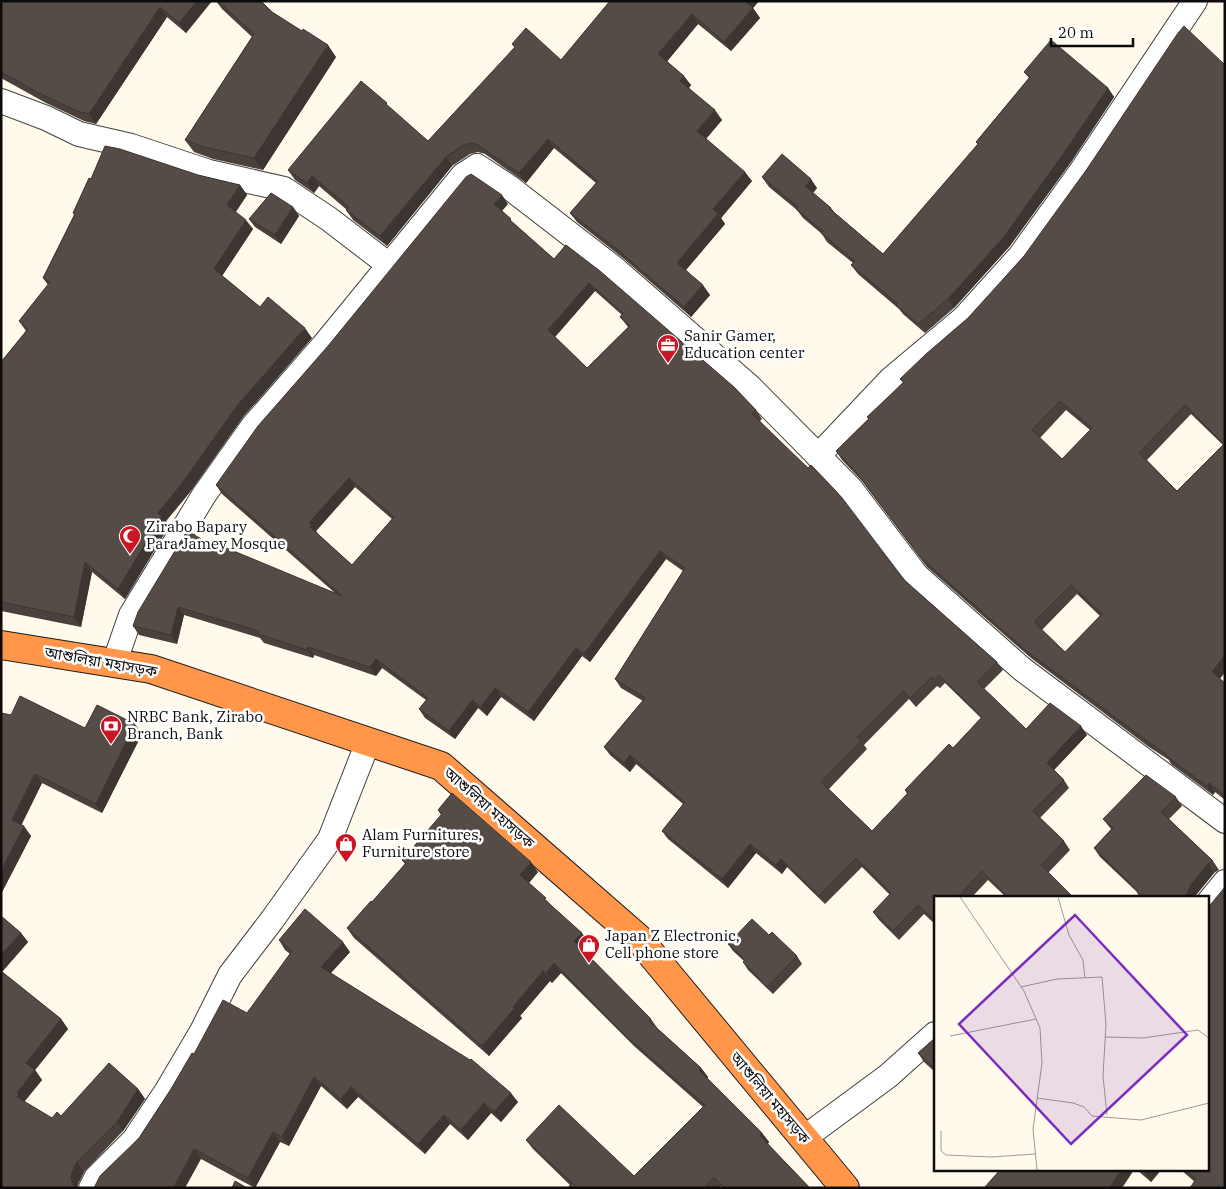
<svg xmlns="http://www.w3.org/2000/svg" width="1226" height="1189" font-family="'IBM Plex Serif','Noto Sans Bengali',serif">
<rect width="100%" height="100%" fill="#fffaeb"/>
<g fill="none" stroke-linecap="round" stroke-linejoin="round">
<g stroke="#3f3f3f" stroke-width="26">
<g id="street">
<path d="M1,101L46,118L79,134L131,146L209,172L284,189L329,219L389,265"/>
<path d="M818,456L891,379L964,318L1020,256L1082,170L1195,1"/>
<path d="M114,664L131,615L204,495L253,426L323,346L463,175L477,166L509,187L615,269L749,386L851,489L917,576L1022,669L1225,821"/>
<path d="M1207,904L1225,882"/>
<path d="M804,1138L888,1076L935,1034"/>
<path d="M91,1188L96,1178L134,1140L166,1092L202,1031L230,975L272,920L330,839L368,742"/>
</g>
</g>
<g stroke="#1d1d1d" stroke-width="30">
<path id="highway" d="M1,645L151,669L441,766L638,938L845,1188"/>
</g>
<use href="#street" stroke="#fff" stroke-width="24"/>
<use href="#highway" stroke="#ff9649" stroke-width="28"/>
</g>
<g fill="#4a413d" fill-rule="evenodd">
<path d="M1,1H212L186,33L167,17L96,124L84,121L46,103L1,78Z"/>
<path d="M216,1H261L272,12L336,57L263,170L213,159L194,152L185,140L252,37L222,9Z"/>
<path d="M610,1H759L753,8L760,18L731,51L698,24L667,61L691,85L689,88L722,120L706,139L752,181L721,218L725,224L686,270L710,295L691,317L624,259L577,222L570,213L596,183L554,148L526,183L485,154L478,152L470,154L452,166L387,246L353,220L346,210H347L319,186L314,193L295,180L288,170L392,110L428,141L515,48L512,44L561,60Z"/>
<path d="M1225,65V672L1220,679L1225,683V800L1215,792L1213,795L1171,764L1169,760L1149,747L1031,658L927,567L862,481L842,460L836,451L868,419L903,382L900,379L968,318ZM1066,410L1090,430L1062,459L1040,438ZM1191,414L1223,445L1177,491L1147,460ZM1077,594L1100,616L1065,652L1042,630Z"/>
<path d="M1024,72L1108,88L1114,97L1071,162L1009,247L954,308L925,333L903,314L899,309L858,274L851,265L853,263L827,242L822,234L803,218L797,210L769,187L762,177L817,188L813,193L831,208L835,213L883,254L978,144L976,142L1029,78Z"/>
<path d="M198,175L240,185L247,195L236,212L253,229L222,276L260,307L312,338L243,417L190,492L166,521L169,526L125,599L92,572L81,627L1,611V362L26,331L19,321L48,285L43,278L74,215L73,213L91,179Z"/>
<path d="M508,204L502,211L514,224L554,259L566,245L756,410L762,419L760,421L902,578L997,662L1003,670L984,689L1026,729L1087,735L1054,770L1064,780L1069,788L1040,818L1064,841L1070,850L1048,873L1073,898H1007L988,880L971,898H935V924L924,914L899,940L879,920L873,912L890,895L862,867L825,904L787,867L782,874L756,853L728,888L668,839L662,831L683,804L636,764L630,772L610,755L604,747L643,701L621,688L615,679L683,571L666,559L590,662L582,656L534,721L501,697L487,716L478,708L455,739L425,718L419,709L426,700L382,668L376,676L314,655L313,658L264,643L260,638L184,615L177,644L139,635L133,626L223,551L335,593L222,494L216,485ZM595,291L622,315L620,317L628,327L587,368L555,337ZM355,487L392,519L352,565L318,534L316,531ZM945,683L981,718L953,748L905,790L907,794L872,831L829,789L867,749L864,745L909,699L916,707L937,686L940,688Z"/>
<path d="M293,207L299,216L281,244L255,227L249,219Z"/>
<path d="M1,713L85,728L142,734L102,813L42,783L21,825L31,836L1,894Z"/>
<path d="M1176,797L1182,806L1169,819L1213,861L1219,870L1214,873L1196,895L1195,898H1140L1137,892L1100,857L1094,848L1111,829L1103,819Z"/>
<path d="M438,810L538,872L529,883L588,942L582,950L651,1019L658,1029L701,1068L708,1077L707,1078L762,1133L769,1142L768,1144L810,1188H723L721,1186L720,1188H568L570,1185L533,1149L526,1140L634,1176L703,1107L634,1046L561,973L552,983L550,981L520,1016L522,1018L489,1056L354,938L347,928L372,902L405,864L402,860L441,815Z"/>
<path d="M1211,904L1225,1188L1195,1182L1181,1170H1207Z"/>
<path d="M1,916L21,933L28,942L2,972L61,1019L68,1029L35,1070L42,1080L24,1102L52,1118L61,1116L138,1089L145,1099L123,1131L84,1172L79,1182L1,1188Z"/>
<path d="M769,935L797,956L802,964L773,994L748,970L743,962L744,961L733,951L728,944Z"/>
<path d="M279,940L350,952L331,973L518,1102L501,1122L491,1113L468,1140L450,1124L425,1154L358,1097L347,1109L321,1086L289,1146L280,1142L255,1188L201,1159L139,1138L194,1054L247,1013L290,954L285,950Z"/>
<path d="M935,1038V1072L924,1062L918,1053Z"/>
<path d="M1137,1170H1161L1151,1182Z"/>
</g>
<g fill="#3c3532">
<path d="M197,1H212L186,33L179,23Z"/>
<path d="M745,1H759L753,8L760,18L731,51L724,42Z"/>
<path d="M160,7L167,17L96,124L89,114Z"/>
<path d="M692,14L698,24L665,64L658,54Z"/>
<path d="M328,45L336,57L263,170L254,158Z"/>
<path d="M684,76L691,85L687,90L680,81Z"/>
<path d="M1108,88L1114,97L1071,162L1009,247L954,308L948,299Z"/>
<path d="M715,110L722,120L704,141L697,131Z"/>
<path d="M548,139L554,148L526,183L519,173Z"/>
<path d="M446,157L452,166L387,246L380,236Z"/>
<path d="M745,172L752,181L721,218L725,224L684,272L677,263L713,209Z"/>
<path d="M312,176L319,186L314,193L307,183Z"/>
<path d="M811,179L817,188L811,195L805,186Z"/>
<path d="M240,185L247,195L233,215L227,205Z"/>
<path d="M502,195L508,204L500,213L494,204Z"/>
<path d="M293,207L299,216L281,244L275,235Z"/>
<path d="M246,220L253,229L220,279L214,269Z"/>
<path d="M589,283L595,291L554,338L548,330Z"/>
<path d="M703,285L710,295L691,317L684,307Z"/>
<path d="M305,328L312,338L243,417L190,492L166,521L169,526L125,599L118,589L158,513L236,407Z"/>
<path d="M349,478L355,487L316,531L318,534L310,527L309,523Z"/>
<path d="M660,551L666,559L590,662L584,654Z"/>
<path d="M85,562L92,572L81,627L74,617Z"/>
<path d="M178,607L184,615L177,644L171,635Z"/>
<path d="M308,647L314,655L313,658L307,650Z"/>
<path d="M576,648L582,656L534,721L528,712Z"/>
<path d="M1225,655V672L1218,681L1212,672Z"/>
<path d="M376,659L382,668L376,676L370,667Z"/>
<path d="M495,688L501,697L487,716L481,707Z"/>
<path d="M472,700L478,708L455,739L449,731Z"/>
<path d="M135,724L142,734L102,813L96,804Z"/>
<path d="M1081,726L1087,735L1053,771L1047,763Z"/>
<path d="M630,755L636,764L630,772L624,763Z"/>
<path d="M35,774L42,783L19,830L12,820Z"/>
<path d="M1209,783L1215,792L1213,795L1207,786Z"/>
<path d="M24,826L31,836L1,894V871Z"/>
<path d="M750,844L756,853L728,888L722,879Z"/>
<path d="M781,859L787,867L782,874L776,865Z"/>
<path d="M531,862L538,872L527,885L520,875Z"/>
<path d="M1208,864L1214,873L1196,895L1195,898H1188L1187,893L1190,886Z"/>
<path d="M21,933L28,942L1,973V955Z"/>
<path d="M582,933L588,942L581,951L574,941Z"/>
<path d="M343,942L350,952L328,976L321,967Z"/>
<path d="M554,963L561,973L552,983L546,973Z"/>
<path d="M543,971L550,981L520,1016L522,1018L489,1056L482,1046L513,1007Z"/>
<path d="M61,1019L68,1029L35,1070L42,1080L24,1102L17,1097V1093L26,1063Z"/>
<path d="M701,1068L708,1077L706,1080L699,1070Z"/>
<path d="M314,1077L321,1086L289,1146L282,1137Z"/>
<path d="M351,1087L358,1097L347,1109L341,1099Z"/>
<path d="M138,1089L145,1099L123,1131L117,1122Z"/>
<path d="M511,1093L518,1102L501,1122L494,1112Z"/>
<path d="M484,1103L491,1113L468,1140L461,1130Z"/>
<path d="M444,1115L450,1124L425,1154L418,1144Z"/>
<path d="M273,1132L280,1142L255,1188L248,1178Z"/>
<path d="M762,1133L769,1142L766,1146L760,1136Z"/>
<path d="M194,1149L201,1159L185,1188H173Z"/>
<path d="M77,1162L84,1172L79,1182L77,1188H74L71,1179L72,1172Z"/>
<path d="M1121,1170H1134L1122,1188H1109Z"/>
<path d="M1147,1170H1161L1151,1182L1145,1173Z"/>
</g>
<g fill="#564c47" stroke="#3c3532" fill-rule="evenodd">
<path d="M1,1H197L179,23L160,7L89,114L77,111L39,93L1,72Z"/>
<path d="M218,1H261L272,12L302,31L303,29L328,45L254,158L204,147L185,140L254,34Z"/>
<path d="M610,1H745L753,8L724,42L692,14L658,54L684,76L680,81L715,110L697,131L745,172L713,209L718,214L677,263L703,285L684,307L617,249L570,213L598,181L548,139L519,173L478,145L471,143L463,145L446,157L380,236L346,210L349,207L312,176L307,183L288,170L361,81L387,103L386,104L428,141L515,47L512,44L526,28L561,60Z"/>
<path d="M1184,26L1225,65V655L1212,672L1225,683V796L1209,783L1207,786L1165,755L1166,754L1143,738L1024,649L921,558L856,472L836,451L869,419L867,417L904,382L900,379L926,354L968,318L1024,256L1087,169L1178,33ZM1060,401L1092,428L1062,459L1032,430ZM1185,405L1224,444L1177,491L1139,453ZM1071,585L1102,614L1065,652L1034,622Z"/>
<path d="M1051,40L1108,88L1064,153L1003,238L948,299L918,324L896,305L897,303L851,265L855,261L821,233L823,231L796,209L798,207L762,177L782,154L811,179L805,186L831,208L830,209L883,254L978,144L976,142L1030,77L1024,72Z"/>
<path d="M105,146L120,149L198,175L240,185L227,205L246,220L214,269L260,307L268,297L305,328L236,407L183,482L158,513L162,516L118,589L85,562L74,617L1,602V362L28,329L19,321L50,282L43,278L75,214L73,213L89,178L91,179Z"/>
<path d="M471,174L502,195L494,204L511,219L510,220L554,259L566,245L600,271L734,387L756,410L752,414L808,468L811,465L835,490L902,578L997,662L977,682L1026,729L1050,703L1081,726L1047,763L1064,780L1033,811L1064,841L1041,865L1071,895L1068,898H1009L982,871L957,898H935V921L918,905L893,931L873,912L891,893L856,858L819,896L781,859L776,865L750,844L722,879L662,831L685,802L630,755L624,763L604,747L645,698L615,679L685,568L660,551L584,654L576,648L528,712L495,688L481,707L472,700L449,731L419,709L428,698L376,659L370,667L308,647L307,650L258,634L259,631L178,607L171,635L133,626L138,612L187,531L223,551L224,547L342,596L216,485L258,426L328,346L466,177ZM589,283L623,313L620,317L630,326L587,368L548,330ZM349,478L394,517L352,565L310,527L312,526L309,523ZM939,675L982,717L953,748L949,744L905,790L908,793L872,831L821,782L861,741L857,737L903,691L910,698L932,677L934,680Z"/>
<path d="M271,193L293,207L275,235L249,219Z"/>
<path d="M20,696L85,728L97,705L135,724L96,804L35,774L12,820L24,826L1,871V713L11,715Z"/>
<path d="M1146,775L1176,797L1161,812L1213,861L1208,864L1190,886L1187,893L1188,898H1142L1137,892L1138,891L1094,848L1113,828L1103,819Z"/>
<path d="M452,793L531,862L520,875L546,898L544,899L582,933L574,941L651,1019L649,1021L701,1068L699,1070L762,1133L760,1136L810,1188H725L714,1177L704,1188H568L572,1183L526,1140L559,1105L634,1176L705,1105L627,1037L554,963L546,973L543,971L513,1007L515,1008L482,1046L347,928L371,901L372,902L406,863L402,860L442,814L438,810Z"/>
<path d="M1225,887V1188H1190L1196,1179L1185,1170H1207V907L1211,904Z"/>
<path d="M305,909L343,942L321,967L470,1060L471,1059L511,1093L494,1112L484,1103L461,1130L444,1115L418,1144L351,1087L341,1099L314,1077L282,1137L273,1132L248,1178L194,1149L173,1188H94L100,1176L139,1138L171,1089L192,1053L194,1054L223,1000L247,1013L292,951L279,940Z"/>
<path d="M1,916L21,933L1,955Z"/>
<path d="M752,919L769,935L772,932L797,956L767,987L743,962L745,960L728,944Z"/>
<path d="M1,971L61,1019L26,1063L35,1070L17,1093L19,1094L17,1097L52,1118L57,1112L61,1116L109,1063L138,1089L117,1122L77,1162L72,1172L71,1179L73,1186L75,1188H1Z"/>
<path d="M935,1038V1069L918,1053Z"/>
<path d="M1000,1170H1121L1109,1188H984Z"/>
<path d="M1142,1170H1147L1145,1173Z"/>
<path d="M235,1181L247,1188H232Z"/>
</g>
<defs>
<g id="office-pin" transform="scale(1.125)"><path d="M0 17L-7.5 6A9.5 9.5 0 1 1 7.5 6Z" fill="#ca1624" stroke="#fff"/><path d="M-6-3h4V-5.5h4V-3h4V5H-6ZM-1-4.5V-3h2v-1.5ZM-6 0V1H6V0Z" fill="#fff"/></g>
<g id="mosque-pin" transform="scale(1.125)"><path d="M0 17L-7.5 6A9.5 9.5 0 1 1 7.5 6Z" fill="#ca1624" stroke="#fff"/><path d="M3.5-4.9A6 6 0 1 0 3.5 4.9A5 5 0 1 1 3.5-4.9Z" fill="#fff"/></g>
<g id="bank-pin" transform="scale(1.125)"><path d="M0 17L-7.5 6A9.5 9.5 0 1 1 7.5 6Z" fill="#ca1624" stroke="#fff"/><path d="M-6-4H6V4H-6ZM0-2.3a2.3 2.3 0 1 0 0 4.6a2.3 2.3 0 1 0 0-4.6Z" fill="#fff"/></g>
<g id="shop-pin" transform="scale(1.125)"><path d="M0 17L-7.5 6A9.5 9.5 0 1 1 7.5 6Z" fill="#ca1624" stroke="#fff"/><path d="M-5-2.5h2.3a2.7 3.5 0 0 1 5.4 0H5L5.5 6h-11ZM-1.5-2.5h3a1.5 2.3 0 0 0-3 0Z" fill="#fff"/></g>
</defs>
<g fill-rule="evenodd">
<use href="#office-pin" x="668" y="345"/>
<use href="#mosque-pin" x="130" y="536"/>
<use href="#bank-pin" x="111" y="726"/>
<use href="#shop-pin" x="346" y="844"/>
<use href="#shop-pin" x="589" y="945"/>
</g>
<g text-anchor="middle" stroke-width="5" stroke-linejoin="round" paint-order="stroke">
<g font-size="15" fill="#0c0c0c" stroke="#fff" text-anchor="start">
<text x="684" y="341">Sanir Gamer,<tspan x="684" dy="17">Education center</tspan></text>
<text x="146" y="532">Zirabo Bapary<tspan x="146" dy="17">Para Jamey Mosque</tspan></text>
<text x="127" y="722">NRBC Bank, Zirabo<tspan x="127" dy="17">Branch, Bank</tspan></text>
<text x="362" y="840">Alam Furnitures,<tspan x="362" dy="17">Furniture store</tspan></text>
<text x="605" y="941">Japan Z Electronic,<tspan x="605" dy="17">Cell phone store</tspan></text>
</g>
<g font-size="15" fill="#0c0c0c" stroke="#fff">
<text transform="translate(101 662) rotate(10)" y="5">আশুলিয়া মহাসড়ক</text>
<text transform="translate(489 808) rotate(41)" y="5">আশুলিয়া মহাসড়ক</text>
<text transform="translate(770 1098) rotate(50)" y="5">আশুলিয়া মহাসড়ক</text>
</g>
</g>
<g transform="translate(934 896)">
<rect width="275" height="275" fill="#fffaeb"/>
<path fill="none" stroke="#9e9b92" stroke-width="1" d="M26,1L90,95L106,132L108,167L99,233L103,274M124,1L135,39L149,64L151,82M87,91L123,83L168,81L172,128L169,180L173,219M16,140L102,123M171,141L209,142L264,134L275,142M103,202L139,207L150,211L158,220L207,224L275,207M7,235V255L12,259L57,261L101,258"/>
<path fill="#7b2cbf" fill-opacity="0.15" stroke="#7b2cbf" stroke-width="2.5" d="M141,19L253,139L137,248L25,128Z"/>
<rect width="275" height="275" fill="none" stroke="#0c0c0c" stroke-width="2.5"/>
</g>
<rect width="1226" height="1189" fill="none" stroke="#0c0c0c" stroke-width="5"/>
<path d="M1051 38v8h82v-8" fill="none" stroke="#0c0c0c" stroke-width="2.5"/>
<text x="1058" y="38" font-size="15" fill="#0c0c0c" stroke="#ffffff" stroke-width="4" paint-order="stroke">20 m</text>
</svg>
